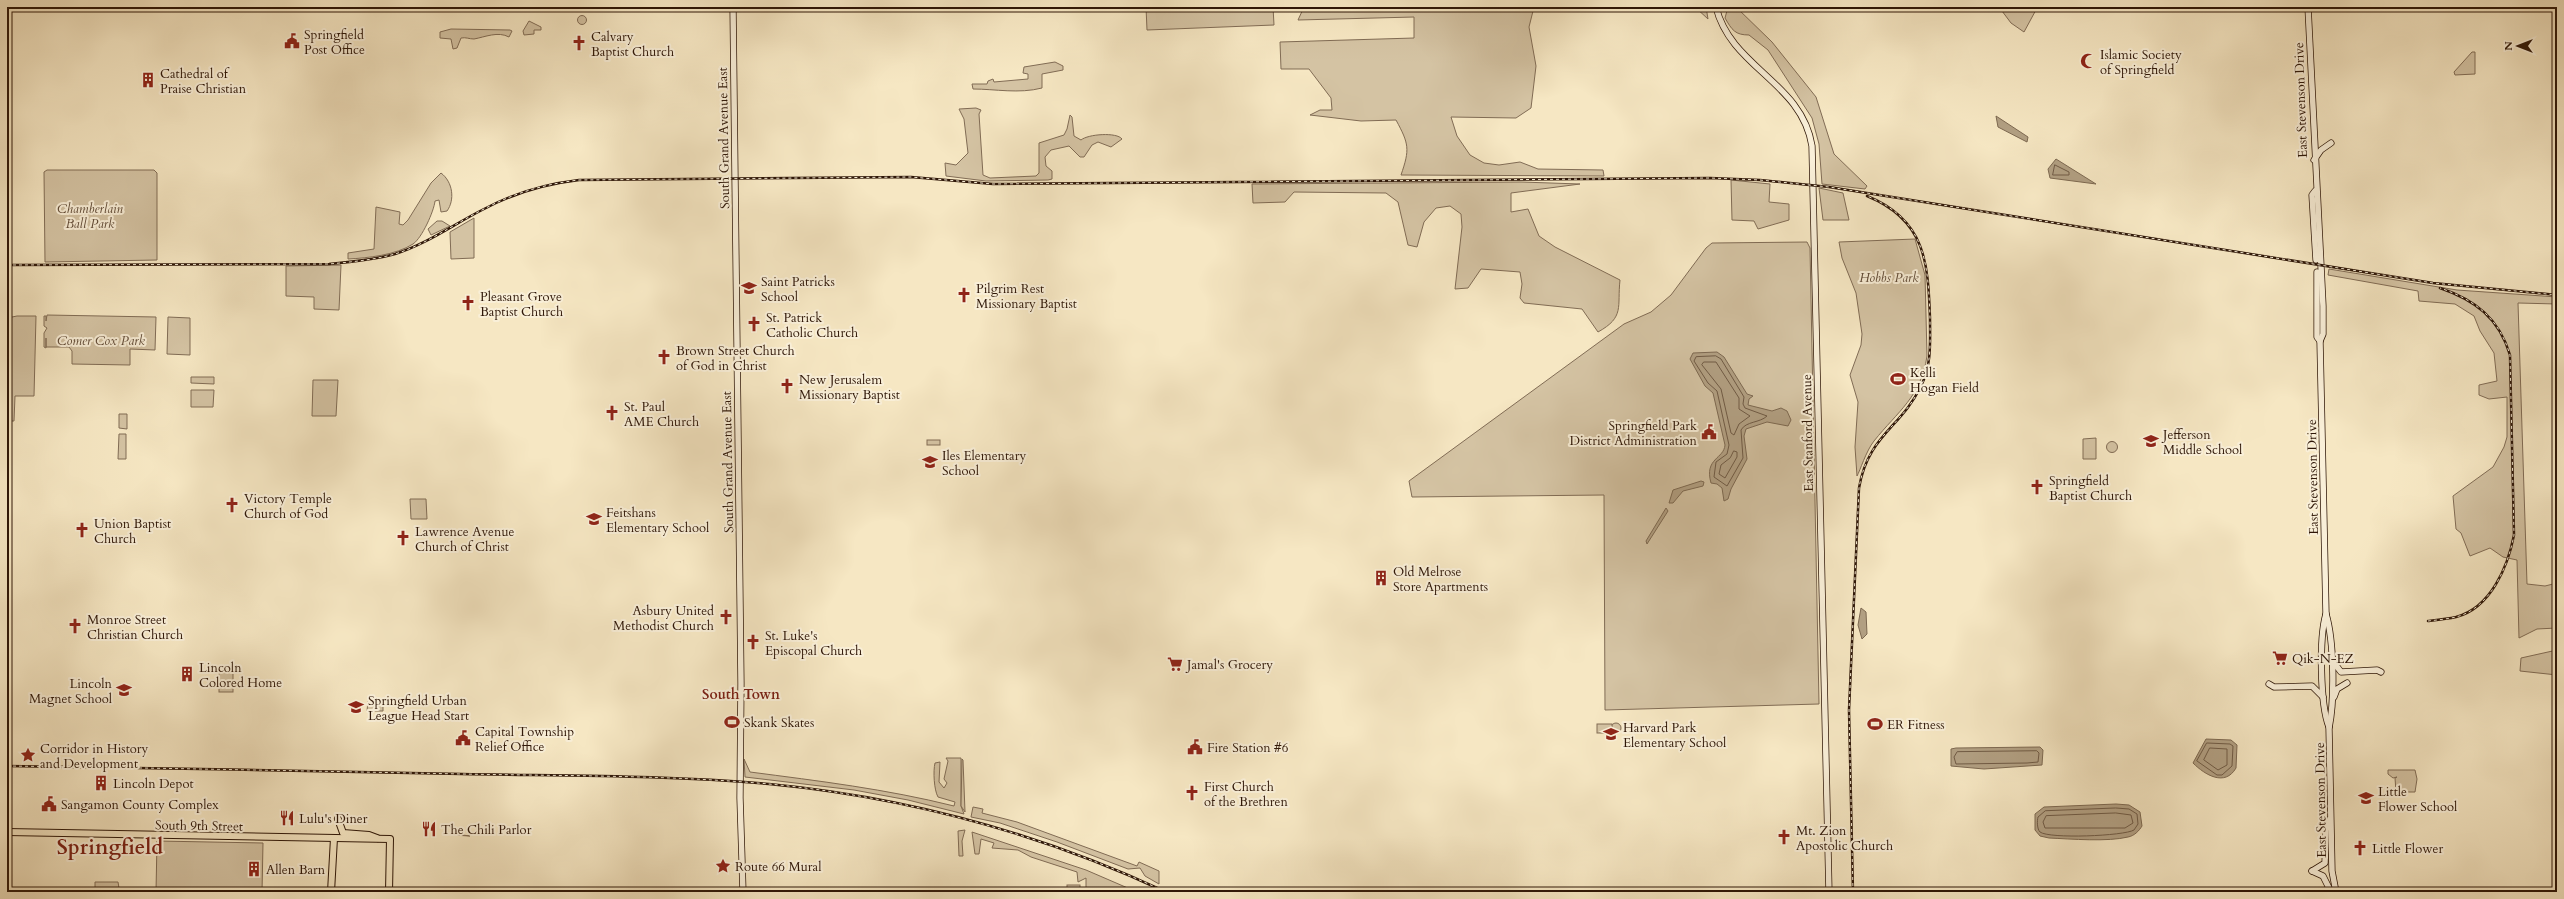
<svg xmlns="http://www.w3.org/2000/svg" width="2564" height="899" font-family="Cardo,serif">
<rect width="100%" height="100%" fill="#f6e7c3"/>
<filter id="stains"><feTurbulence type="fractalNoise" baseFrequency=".005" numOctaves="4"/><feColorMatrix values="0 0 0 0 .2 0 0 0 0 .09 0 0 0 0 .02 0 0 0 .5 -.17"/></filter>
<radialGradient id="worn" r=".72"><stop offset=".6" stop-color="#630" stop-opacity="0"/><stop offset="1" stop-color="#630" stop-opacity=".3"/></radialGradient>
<g fill="#d4c3a3" stroke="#816c55">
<path d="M1146,7H1273L1274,25L1147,30Z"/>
<path d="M1304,7H1534L1529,27L1536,66L1531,108L1516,118L1451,117L1457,136L1470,155L1484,163L1499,165L1520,162L1538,169L1603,170L1604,176L1401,175C1410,149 1409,144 1396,120L1361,121L1310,115L1320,110H1332L1331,98L1309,69H1281L1280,42L1414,38V17L1298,20Z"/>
<path d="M1695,7H1706L1708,19Z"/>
<path d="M1728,7H1736L1772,42L1816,97L1834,154L1867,186L1865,189L1822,184L1819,144L1812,118L1768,50L1749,35C1735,35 1732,30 1725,18Z"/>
<path d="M1999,7H2082L2037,8L2024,32L2011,23Z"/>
<circle cx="582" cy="20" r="4.5"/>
<path d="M529,21L541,27V30H534V34L524,35L523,31Z"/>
<path d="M451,29L510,30L512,31L509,37C498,31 485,37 474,39C469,39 466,37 461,38L457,48L453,49L451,39L440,38V32Z"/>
<path d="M2472,52H2475V74L2455,75L2454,72Z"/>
<path d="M1055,62L1063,66V70L1042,74V88C1019,94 995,89 973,89L972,84H987L988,81L993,79L994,82L1028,79V74L1023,73L1024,67Z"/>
<path d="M976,108L981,110L979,114L983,175L990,178L1036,176L1039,173V143L1064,135L1067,129L1070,115L1072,117L1074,136L1081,140C1088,134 1117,132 1122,139L1111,147L1098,142L1092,145L1084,157H1080L1069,146L1051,150L1045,157L1046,166L1052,171V179L1048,180L986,181L946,176L945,163L956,165L968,153L964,119L959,109Z"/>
<path d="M47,170H154L157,173V260L45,262L44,172Z"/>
<path d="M441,173C453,182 455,200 447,211L441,212L439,200L435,201C434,211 422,238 413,244C396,255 368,258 348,259V253L374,249L376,207L400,212L399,224L403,225L408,220L431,183Z"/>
<path d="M1731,180L1770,184L1769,202L1789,204V220L1758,229L1754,221L1732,220Z"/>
<path d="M1521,182L1580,184L1511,193V212L1528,209L1539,236L1555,247L1620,280C1617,307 1625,317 1598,332L1582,309L1524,303L1520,298L1522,284L1520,272L1481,269L1468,288L1455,289L1462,227L1461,214L1450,206L1436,208L1424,222L1417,247L1408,245L1398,202L1386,193L1294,192L1285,202L1253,203L1252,184Z"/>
<path d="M1819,188L1843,193L1849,220H1823Z"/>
<path d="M474,218V258L451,259L450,232Z"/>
<path d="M437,221H442L450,226L431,235L428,229Z"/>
<path d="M1915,239L1925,275L1927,356C1921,397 1898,411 1874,441C1866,451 1860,471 1857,476L1855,447L1858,402L1850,375L1861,345L1862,334L1856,293L1842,258L1839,242Z"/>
<path d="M1807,242L1810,248L1819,704L1605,710L1604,495L1412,497L1409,481L1624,324L1651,312L1671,295L1706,248L1712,243Z"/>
<path d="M341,265L339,310L314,309V297L286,296V266Z"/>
<path d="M2329,269L2457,290L2557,297V304L2518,303L2527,584L2545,586L2557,583V628L2537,629L2519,638L2517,560L2503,557L2490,548L2470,556L2461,533L2456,529L2453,496L2493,467L2504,447L2507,437V397L2489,399L2479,395V385L2497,381L2494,353L2480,331L2474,316L2455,304L2419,301L2418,291L2328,275Z"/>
<path d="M47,315L156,317L155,350L130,349V365L72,364V351L69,347H46V338V348L44,347V333L47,328L44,326V316H46V321Z"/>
<path d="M17,316H36L34,396H15L14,421H7V318Z"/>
<path d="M168,317L190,318V355L167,354Z"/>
<path d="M191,377H214V384L191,383Z"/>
<path d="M313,380H338L336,416H312Z"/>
<path d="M191,390H214L213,407H191Z"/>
<path d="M119,414H127V429L119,428Z"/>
<path d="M119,434H126V459H118Z"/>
<path d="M2096,438V459H2083V439Z"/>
<rect x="927" y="440" width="13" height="5"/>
<circle cx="2112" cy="447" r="5.5"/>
<path d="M410,499H426L427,519H411Z"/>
<path d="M2557,650V675L2520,671L2521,658Z"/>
<rect x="219" y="670" width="14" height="22"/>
<path d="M368,701H383V711H367Z"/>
<circle cx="1616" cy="728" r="5"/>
<rect x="1597" y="724" width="15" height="9"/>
<path d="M946,758H961V806L964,814L908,800L854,790L745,777L744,759L750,772C819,781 886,789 954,806L955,802L938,797C934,790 933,771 935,763L940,762L939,782L944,788L947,783L944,779L948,761Z"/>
<path d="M962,759L963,760L965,812L961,806Z"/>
<path d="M2388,770H2415L2417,779L2415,792H2396L2395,778L2397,777L2393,778L2388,774Z"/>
<path d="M973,807L983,809L982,813L1017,822L1137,866L1139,862L1159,871V884L1145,876L1140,868L1128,869L1057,842L1000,823L971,817Z"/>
<path d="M453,822L455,834L470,836L452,835Z"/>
<path d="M965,830L962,841L963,856H959L958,831Z"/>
<path d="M972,832L1086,870L1137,892H1086V878L1078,882L1077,872L1031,857L1018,850L992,848L994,843L981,839L979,854H975Z"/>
<path d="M157,841L263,843L262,892H156Z"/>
<path d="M95,882H118L119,888H145L144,892H95Z"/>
<rect x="1067" y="885" width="13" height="7"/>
</g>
<g fill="#b2a083" stroke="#7d6951">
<path d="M1996,116L2028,137L2027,142L1998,127Z"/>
<path d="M2056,159L2096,184L2050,178L2048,169Z"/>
<path d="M1717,352L1724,357L1747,394L1753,396L1749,399L1748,405L1772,411L1781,408L1787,411L1791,420L1788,426L1767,422L1746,429L1744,436L1747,459L1731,489L1728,499L1724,501L1722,488L1717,484L1711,483C1704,458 1724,459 1725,445L1713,393L1705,386L1690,359L1693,353Z"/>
<path d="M1701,481L1704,482L1703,486L1683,491L1673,503H1669L1673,490Z"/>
<path d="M1666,508L1668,511L1647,544L1646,541Z"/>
<path d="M1861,608L1866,612L1867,634L1862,639L1858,625Z"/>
<path d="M2206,739L2231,740L2237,745L2236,768C2225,787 2205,775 2193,763Z"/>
<path d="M2040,747L2043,750L2042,765L1984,769L1951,766V749L1956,748Z"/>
<path d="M2116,804L2129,805L2140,812L2142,826C2139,831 2134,836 2128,837C2108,842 2071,839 2049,838L2040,836L2035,830V814L2044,807Z"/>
</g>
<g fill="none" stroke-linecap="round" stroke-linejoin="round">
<g stroke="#705b45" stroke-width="1">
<path d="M2055,165L2069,172V175H2053Z"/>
<path d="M1716,356L1721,359L1744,397L1743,404L1745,408L1767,416C1760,423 1746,421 1741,430L1743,458L1727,486L1714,477L1716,462L1727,454L1729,445L1717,391L1708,383L1694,361L1696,357Z"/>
<path d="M1704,362H1716L1739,398V409L1750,416L1739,424L1734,435L1731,433L1721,389L1702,365Z"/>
<path d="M1734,451L1737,452V457L1725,478L1719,474L1721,465L1730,458Z"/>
<path d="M2207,743L2230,744L2233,746L2232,766L2222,775H2217L2197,761Z"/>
<path d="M2210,748L2227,749V765L2218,770L2204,760Z"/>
<path d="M2037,751L2039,753L2038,762L2027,763L1956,764L1954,757L1957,752Z"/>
<path d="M2116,808L2129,809L2137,814L2138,824L2134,830C2124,836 2049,839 2040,832C2037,829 2037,821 2038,817L2045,811Z"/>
<path d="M2116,813L2131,815L2133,823L2125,828H2045L2043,822L2046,816Z"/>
</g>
<g stroke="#2e1607" stroke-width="7">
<g id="secondary">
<path d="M733,7L741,683L740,798L743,892"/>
<path d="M1716,7C1731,68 1802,82 1812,146L1829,892"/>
<path d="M2308,7L2323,306V334L2320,341L2326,614C2334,641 2335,699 2329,728L2332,871L2336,892"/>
<path d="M2314,160L2321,150L2331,143"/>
<path d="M2315,191L2312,195L2316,260"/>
<path d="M2317,272V337L2320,341"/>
<path d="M2326,614C2319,638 2320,704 2329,727"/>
<path d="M2332,660L2341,672L2377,670L2381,672"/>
<path d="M2269,684L2274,687L2312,686L2323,697"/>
<path d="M2334,697L2337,689L2347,683"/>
<path d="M2312,871L2325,863L2326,830L2330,819"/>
<path d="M2312,871L2323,876L2329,888"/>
</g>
</g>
<g stroke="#2e1607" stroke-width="8">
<g id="primary">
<path d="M338,819L343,833L369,835L377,838"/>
<path d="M7,832L390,839L389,892"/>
<path d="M331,892L334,838"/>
<path d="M2329,892V891"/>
</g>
</g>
<use href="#secondary" stroke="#f9efd8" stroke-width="5.5"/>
<use href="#primary" stroke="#f6e7c3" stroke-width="6"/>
<g stroke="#2e1607" stroke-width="2.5">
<g id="rail">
<path d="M7,265L329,264C351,262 373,260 395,254C427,244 454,224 484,209C514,193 545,184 579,180L911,177L993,184L1710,178L1760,180L1829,187L2433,283L2557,295"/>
<path d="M2428,621C2437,620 2447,619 2456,617C2491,608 2508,566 2514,535L2510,355C2499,318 2475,300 2440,288"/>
<path d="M7,766C159,768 310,771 462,774C564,776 667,775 769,784C906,797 1042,834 1166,892"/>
<path d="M1853,892L1849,710L1859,488C1868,435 1901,428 1921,386C1932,364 1930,342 1930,318C1928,263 1926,220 1867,196"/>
</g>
</g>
<use href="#rail" stroke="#f9efd8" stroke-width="1" stroke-dasharray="3" stroke-linecap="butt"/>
</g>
<defs>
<g id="civic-bare" transform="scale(1.2)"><path d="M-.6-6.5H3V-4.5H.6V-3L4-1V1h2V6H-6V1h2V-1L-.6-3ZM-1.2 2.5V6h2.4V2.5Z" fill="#8f2418" stroke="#f9efd8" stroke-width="2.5" paint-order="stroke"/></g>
<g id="church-bare" transform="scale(1.2)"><path d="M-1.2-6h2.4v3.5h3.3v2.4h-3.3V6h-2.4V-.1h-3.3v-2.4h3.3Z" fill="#8f2418" stroke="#f9efd8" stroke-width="2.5" paint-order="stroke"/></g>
<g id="mosque-bare" transform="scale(1.2)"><path d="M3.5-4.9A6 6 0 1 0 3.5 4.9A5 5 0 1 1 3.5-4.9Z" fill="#8f2418" stroke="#f9efd8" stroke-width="2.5" paint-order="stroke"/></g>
<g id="building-bare" transform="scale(1.2)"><path d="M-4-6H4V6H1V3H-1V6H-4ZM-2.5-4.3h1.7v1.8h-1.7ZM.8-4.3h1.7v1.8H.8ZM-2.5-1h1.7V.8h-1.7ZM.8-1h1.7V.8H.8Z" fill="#8f2418" stroke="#f9efd8" stroke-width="2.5" paint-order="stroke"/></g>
<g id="school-bare" transform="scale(1.2)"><path d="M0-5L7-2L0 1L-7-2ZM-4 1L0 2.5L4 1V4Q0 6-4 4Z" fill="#8f2418" stroke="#f9efd8" stroke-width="2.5" paint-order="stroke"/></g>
<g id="stadium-bare" transform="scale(1.2)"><path d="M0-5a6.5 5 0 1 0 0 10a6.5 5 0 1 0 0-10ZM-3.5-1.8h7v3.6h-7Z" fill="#8f2418" stroke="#f9efd8" stroke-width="2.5" paint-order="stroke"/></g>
<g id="supermarket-bare" transform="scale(1.2)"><path d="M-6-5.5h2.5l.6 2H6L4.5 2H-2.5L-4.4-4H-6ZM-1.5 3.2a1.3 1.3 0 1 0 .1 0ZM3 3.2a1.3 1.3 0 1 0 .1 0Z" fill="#8f2418" stroke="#f9efd8" stroke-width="2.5" paint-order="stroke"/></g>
<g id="sight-bare" transform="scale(1.2)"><path d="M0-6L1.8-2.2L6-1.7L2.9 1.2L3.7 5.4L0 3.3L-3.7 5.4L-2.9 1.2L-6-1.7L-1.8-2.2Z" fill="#8f2418" stroke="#f9efd8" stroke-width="2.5" paint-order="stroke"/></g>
<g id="restaurant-bare" transform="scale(1.2)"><path d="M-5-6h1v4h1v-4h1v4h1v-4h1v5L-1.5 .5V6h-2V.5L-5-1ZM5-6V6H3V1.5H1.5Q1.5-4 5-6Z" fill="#8f2418" stroke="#f9efd8" stroke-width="2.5" paint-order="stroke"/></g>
</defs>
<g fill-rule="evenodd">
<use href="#civic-bare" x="292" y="41"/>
<use href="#church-bare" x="579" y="43"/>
<use href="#mosque-bare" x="2088" y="61"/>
<use href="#building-bare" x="148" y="80"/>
<use href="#school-bare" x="749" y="288"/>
<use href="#church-bare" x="964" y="295"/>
<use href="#church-bare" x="468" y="303"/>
<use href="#church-bare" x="754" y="324"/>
<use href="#church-bare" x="664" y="357"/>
<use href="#stadium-bare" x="1898" y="379"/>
<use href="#church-bare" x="787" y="386"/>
<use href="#church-bare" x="612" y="413"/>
<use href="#civic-bare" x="1709" y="432"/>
<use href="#school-bare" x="2151" y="441"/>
<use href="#school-bare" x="930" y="462"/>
<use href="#church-bare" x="2037" y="487"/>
<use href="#church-bare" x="232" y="505"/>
<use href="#school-bare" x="594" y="519"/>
<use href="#church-bare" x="82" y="530"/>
<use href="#church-bare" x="403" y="538"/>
<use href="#building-bare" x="1381" y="578"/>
<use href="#church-bare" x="726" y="617"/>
<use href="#church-bare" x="75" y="626"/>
<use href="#church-bare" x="753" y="642"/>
<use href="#supermarket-bare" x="2280" y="658"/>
<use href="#supermarket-bare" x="1175" y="664"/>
<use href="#building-bare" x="187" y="674"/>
<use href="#school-bare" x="124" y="690"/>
<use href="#school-bare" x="356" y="707"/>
<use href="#stadium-bare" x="732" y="722"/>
<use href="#stadium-bare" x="1875" y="724"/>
<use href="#school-bare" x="1611" y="734"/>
<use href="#civic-bare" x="463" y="738"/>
<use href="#civic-bare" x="1195" y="747"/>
<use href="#sight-bare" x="28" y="755"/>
<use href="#building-bare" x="101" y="783"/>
<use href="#church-bare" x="1192" y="793"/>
<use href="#school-bare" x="2366" y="798"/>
<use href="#civic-bare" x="49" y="804"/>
<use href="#restaurant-bare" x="287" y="818"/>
<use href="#restaurant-bare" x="429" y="829"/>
<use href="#church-bare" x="1784" y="837"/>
<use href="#church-bare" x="2360" y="848"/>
<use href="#sight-bare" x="723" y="866"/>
<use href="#building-bare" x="254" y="869"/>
</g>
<g text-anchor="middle" stroke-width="4" stroke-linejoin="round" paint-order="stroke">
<g font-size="13" fill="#2e1607" stroke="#f9efd8" text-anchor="start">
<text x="304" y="39">Springfield<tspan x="304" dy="15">Post Office</tspan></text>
<text x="591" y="41">Calvary<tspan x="591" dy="15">Baptist Church</tspan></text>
<text x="2100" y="59">Islamic Society<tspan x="2100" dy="15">of Springfield</tspan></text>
<text x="160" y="78">Cathedral of<tspan x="160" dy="15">Praise Christian</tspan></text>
<text x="761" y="286">Saint Patricks<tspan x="761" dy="15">School</tspan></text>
<text x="976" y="293">Pilgrim Rest<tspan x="976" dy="15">Missionary Baptist</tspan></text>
<text x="480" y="301">Pleasant Grove<tspan x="480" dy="15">Baptist Church</tspan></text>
<text x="766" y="322">St. Patrick<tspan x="766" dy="15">Catholic Church</tspan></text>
<text x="676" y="355">Brown Street Church<tspan x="676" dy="15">of God in Christ</tspan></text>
<text x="1910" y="377">Kelli<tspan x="1910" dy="15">Hogan Field</tspan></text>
<text x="799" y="384">New Jerusalem<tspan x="799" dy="15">Missionary Baptist</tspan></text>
<text x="624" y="411">St. Paul<tspan x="624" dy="15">AME Church</tspan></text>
<text x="1697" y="430" text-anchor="end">Springfield Park<tspan x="1697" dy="15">District Administration</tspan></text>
<text x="2163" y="439">Jefferson<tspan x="2163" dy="15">Middle School</tspan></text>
<text x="942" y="460">Iles Elementary<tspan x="942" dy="15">School</tspan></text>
<text x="2049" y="485">Springfield<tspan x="2049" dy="15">Baptist Church</tspan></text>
<text x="244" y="503">Victory Temple<tspan x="244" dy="15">Church of God</tspan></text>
<text x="606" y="517">Feitshans<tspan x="606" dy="15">Elementary School</tspan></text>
<text x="94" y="528">Union Baptist<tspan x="94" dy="15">Church</tspan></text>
<text x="415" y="536">Lawrence Avenue<tspan x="415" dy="15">Church of Christ</tspan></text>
<text x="1393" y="576">Old Melrose<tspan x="1393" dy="15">Store Apartments</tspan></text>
<text x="714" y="615" text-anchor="end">Asbury United<tspan x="714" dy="15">Methodist Church</tspan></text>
<text x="87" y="624">Monroe Street<tspan x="87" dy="15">Christian Church</tspan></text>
<text x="765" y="640">St. Luke's<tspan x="765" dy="15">Episcopal Church</tspan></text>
<text x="2292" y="663">Qik-N-EZ</text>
<text x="1187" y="669">Jamal's Grocery</text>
<text x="199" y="672">Lincoln<tspan x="199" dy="15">Colored Home</tspan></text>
<text x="112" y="688" text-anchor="end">Lincoln<tspan x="112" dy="15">Magnet School</tspan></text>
<text x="368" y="705">Springfield Urban<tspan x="368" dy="15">League Head Start</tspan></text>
<text x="744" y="727">Skank Skates</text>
<text x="1887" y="729">ER Fitness</text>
<text x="1623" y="732">Harvard Park<tspan x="1623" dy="15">Elementary School</tspan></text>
<text x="475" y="736">Capital Township<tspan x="475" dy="15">Relief Office</tspan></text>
<text x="1207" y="752">Fire Station #6</text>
<text x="40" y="753">Corridor in History<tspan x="40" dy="15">and Development</tspan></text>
<text x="113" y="788">Lincoln Depot</text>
<text x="1204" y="791">First Church<tspan x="1204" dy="15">of the Brethren</tspan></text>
<text x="2378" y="796">Little<tspan x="2378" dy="15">Flower School</tspan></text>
<text x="61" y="809">Sangamon County Complex</text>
<text x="299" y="823">Lulu's Diner</text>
<text x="441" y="834">The Chili Parlor</text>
<text x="1796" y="835">Mt. Zion<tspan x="1796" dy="15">Apostolic Church</tspan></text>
<text x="2372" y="853">Little Flower</text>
<text x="735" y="871">Route 66 Mural</text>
<text x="266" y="874">Allen Barn</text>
</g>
<g font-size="13" fill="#2e1607" stroke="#f9efd8">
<text transform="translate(2300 100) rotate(-92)" y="5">East Stevenson Drive</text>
<text transform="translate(723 138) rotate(-91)" y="5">South Grand Avenue East</text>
<text transform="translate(1807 433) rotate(-91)" y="5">East Stanford Avenue</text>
<text transform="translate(727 462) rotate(-91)" y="5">South Grand Avenue East</text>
<text transform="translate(2312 477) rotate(-91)" y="5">East Stevenson Drive</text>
<text transform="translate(2320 800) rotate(-91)" y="5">East Stevenson Drive</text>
<text transform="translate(199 825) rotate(1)" y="5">South 9th Street</text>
</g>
<g font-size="13" font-style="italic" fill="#604a36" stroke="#f9efd8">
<text x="90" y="213">Chamberlain<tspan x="90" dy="15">Ball Park</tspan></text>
<text x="1889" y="282">Hobbs Park</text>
<text x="101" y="345">Comer Cox Park</text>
</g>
<g font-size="14" font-weight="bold" fill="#7a1f14" stroke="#f9efd8">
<text x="741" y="699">South Town</text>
</g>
<g font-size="21" font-weight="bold" fill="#7a1f14" stroke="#f9efd8">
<text x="110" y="854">Springfield</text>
</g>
</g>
<rect width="2564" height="899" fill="none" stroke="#f6e7c3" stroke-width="24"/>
<rect x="8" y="8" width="2548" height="883" fill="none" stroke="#2e1607" stroke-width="2"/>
<rect x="12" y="12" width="2540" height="875" fill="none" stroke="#2e1607"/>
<g transform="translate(2518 46) rotate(270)" stroke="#f9efd8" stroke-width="3" paint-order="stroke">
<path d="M0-3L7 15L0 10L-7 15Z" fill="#2e1607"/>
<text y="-6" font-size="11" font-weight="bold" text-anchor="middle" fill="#2e1607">N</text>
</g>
<rect width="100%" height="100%" filter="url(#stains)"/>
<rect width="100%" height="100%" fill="url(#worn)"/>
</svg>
